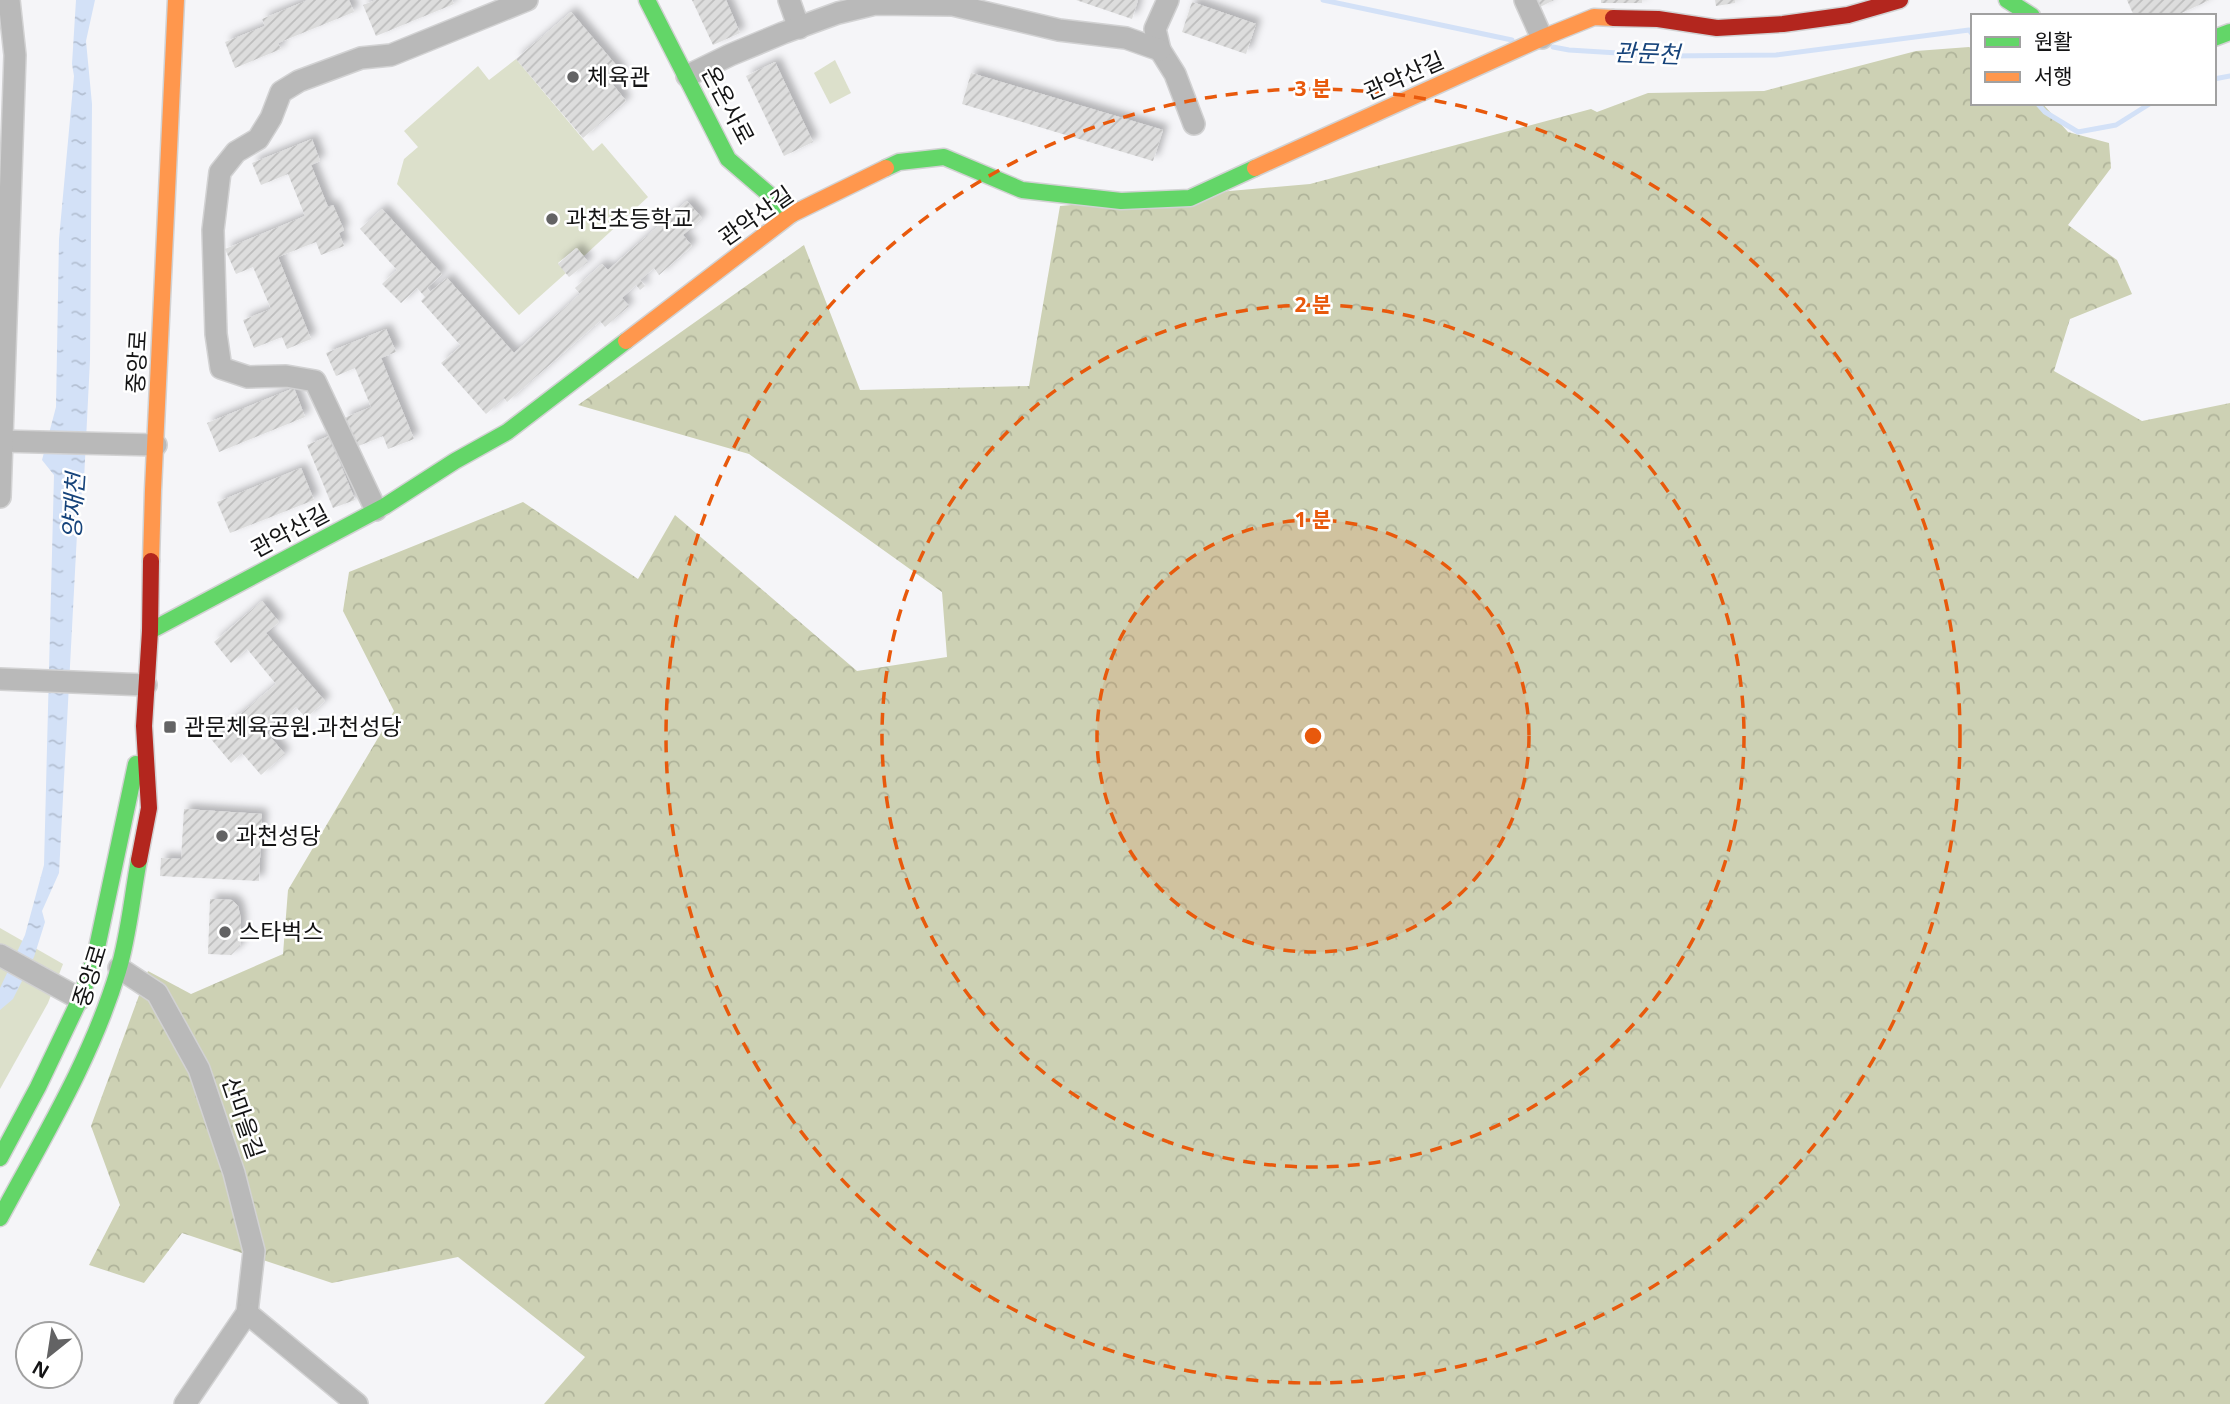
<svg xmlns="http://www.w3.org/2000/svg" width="2230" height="1404" font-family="'Noto Sans','Noto Sans KR',sans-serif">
<defs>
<pattern id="forest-crowns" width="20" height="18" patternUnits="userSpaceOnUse" patternTransform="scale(1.75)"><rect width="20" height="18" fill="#cdd1b4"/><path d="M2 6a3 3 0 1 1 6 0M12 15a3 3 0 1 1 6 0" fill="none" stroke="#afb39a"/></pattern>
<pattern id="water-ripples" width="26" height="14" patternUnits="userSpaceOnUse" patternTransform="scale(1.75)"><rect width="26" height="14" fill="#d3e1f7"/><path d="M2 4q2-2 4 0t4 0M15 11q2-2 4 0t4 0" fill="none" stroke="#b4c0d3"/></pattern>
<pattern id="building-hatch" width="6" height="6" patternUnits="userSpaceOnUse" patternTransform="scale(1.75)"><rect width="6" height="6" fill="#ddd"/><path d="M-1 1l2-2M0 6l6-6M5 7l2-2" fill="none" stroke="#bdbdbd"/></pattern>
<filter id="shadow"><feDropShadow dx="5.5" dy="-5.5" stdDeviation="3.5" flood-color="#0004"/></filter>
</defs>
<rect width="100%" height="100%" fill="#f5f5f8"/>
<g fill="#dce0cb">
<path d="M516,59L593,151L602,143L648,197L584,256L576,248L558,263L566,273L519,315L397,184L404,159L418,147L404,131L478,66L489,80Z"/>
<path d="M835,60L851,93L830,104L814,73Z"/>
<path d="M0,928L63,964L48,1003L0,1089Z"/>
</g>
<path fill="url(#forest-crowns)" d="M1969,47L1973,49V103H2042L2068,132L2109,143L2111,168L2068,225L2117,260L2132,294L2070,319L2054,371L2142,421L2230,403V1404H544L585,1357L458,1257L332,1283L182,1233L144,1283L89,1265L120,1205L91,1126L148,971L191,994L283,954L288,890L394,711L343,611L349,572L523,502L638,579L675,515L857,671L947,657L942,592L749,454L578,405L804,245L860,390L1029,386L1060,206L1310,184L1591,109L1597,112L1648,93L1764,91L1916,51Z"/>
<path fill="url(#water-ripples)" d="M76,0H95L86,41L92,104L90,360L84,480L78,515L59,873L42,911L45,922L34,957L13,999L0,1010V988L25,935L44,865L54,475L42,460L56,407L59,239L74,76L72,64Z"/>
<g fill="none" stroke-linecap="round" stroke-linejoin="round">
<g stroke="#d3e1f7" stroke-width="5">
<path d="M1323,0L1512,40"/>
<path d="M1553,47L1569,50L1667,56L1776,55L1969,30L1973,35"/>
<path d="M2214,79L2230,76"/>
<path d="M2037,103L2045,112L2078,132L2116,125L2151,103"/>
</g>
</g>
<g fill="url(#building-hatch)" filter="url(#shadow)">
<path d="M308,0H349L354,12L278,43L281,49L235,68L225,42L265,26L262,19Z"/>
<path d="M376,0H452L454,4L376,36L363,5Z"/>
<path d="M692,0H726L740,33L713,45Z"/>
<path d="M1076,0H1138L1132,19Z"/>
<path d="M1536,0H1554L1540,7Z"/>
<rect x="1601" y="0" width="41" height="3"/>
<path d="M1715,0H1735V3L1716,6Z"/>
<path d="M2127,0H2210L2175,16H2134Z"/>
<path d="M1192,2L1256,24L1246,54L1182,32Z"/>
<path d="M571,12L622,72L610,81L626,101L583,138L516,59Z"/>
<path d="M775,62L813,142L784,156L746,76Z"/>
<path d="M971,73L1163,130L1153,161L962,104Z"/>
<path d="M312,139L320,161L311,165L328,207L333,205L344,230L339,233L344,246L321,255L316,242L278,257L311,339L287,349L282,337L254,348L243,320L271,309L253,267L236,274L225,249L305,216L288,174L261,185L252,163Z"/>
<path d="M687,201L702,218L683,235L692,246L659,275L654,268L640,280L645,286L640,290L636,285L622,298L629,306L605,327L600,321L507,402L504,398L486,414L441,363L461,346L421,301L425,297L417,288L401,303L382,284L397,270L360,229L382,209L442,274L427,288L430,292L447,278L514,353L580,294L575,288L602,264L608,270Z"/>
<path d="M577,248L588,262L569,277L558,264Z"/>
<path d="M386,329L396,352L381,358L414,439L388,449L383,436L356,447L344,418L371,407L355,368L336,376L326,353Z"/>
<path d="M294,388L305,417L219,452L207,423Z"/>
<path d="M329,436L355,500L333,508L307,445Z"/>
<path d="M301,468L314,500L230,533L217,502Z"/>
<path d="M262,601L279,622L266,633L325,701L306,718L296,707L266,732L285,754L261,775L242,753L231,763L211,739L276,684L247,649L231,663L214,642Z"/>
<path d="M184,809L262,814L259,881L160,876L161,858L181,859Z"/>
<path d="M210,899L232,900L238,906L241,919L240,946L231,955L208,954Z"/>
</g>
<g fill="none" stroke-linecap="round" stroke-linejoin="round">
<g stroke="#d2d2d3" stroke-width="24">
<g id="street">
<path d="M789,0L799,28"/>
<path d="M1168,0L1155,29L1160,50L1175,74L1194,124"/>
<path d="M1525,0L1542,38"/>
<path d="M687,76L730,55L783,33L838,13L875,4L953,5L1059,30L1126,38L1160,50"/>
<path d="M0,441L156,445"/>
<path d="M0,497L15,55L9,0"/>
<path d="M376,510L315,381L286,376L248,377L221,368L216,334L213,230L220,172L236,152L258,139L271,118L281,92L299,81L361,58L391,55L527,0"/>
<path d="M0,679L146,685"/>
<path d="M0,955L80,999"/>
<path d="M119,968L157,993L199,1069L234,1173L254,1251L247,1313L185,1404"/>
<path d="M247,1313L357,1404"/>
</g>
</g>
<g stroke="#d2d2d3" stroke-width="19">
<g id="fast">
<path d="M647,0L728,159L792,214"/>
<path d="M2007,0L2032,16"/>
<path d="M2214,38L2230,32"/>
<path d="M886,168L899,162L944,157L1022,190L1121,201L1190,198L1255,168"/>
<path d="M150,631L385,506L455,461L507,432L626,341"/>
<path d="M0,1158L38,1087L80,999L95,957L136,764"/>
<path d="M0,1218C43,1138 92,1058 118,971C129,935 132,896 139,860"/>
</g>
</g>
<g stroke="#d2d2d3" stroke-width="19">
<g id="slow">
<path d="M1255,168L1542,38L1594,17L1613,18"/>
<path d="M626,341L792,214L886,168"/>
<path d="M151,561L153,490L176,0"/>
</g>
</g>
<g stroke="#d2d2d3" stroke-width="19">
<g id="jam">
<path d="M1613,18L1658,19L1717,28L1783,24L1848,15L1900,0"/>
<path d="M139,860L149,808L144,726L150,631L151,561"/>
</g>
</g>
<use href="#street" stroke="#b9b9b9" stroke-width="21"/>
<use href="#fast" stroke="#63d668" stroke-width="16"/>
<use href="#slow" stroke="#ff974d" stroke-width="16"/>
<use href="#jam" stroke="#b3261e" stroke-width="16"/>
</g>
<circle cx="1313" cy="736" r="216" fill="#e8590c" fill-opacity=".12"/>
<g fill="none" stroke="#e8590c" stroke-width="3.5" stroke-dasharray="12 9">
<circle cx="1313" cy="736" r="216"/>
<circle cx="1313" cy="736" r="431"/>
<circle cx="1313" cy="736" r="647"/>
</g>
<g fill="#636364" stroke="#fff" stroke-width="2.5">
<circle cx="573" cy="77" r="7"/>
<circle cx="552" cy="219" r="7"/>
<rect x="163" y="720" width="14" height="14" rx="3.5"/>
<circle cx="222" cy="836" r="7"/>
<circle cx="225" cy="932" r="7"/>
</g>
<g text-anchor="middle" stroke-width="5" stroke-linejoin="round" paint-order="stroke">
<g font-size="23" fill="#141415" stroke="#fff">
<text transform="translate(1404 76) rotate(-24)" y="8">관악산길</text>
<text transform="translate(728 105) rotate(62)" y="8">온온사로</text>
<text transform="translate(756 216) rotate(-35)" y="8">관악산길</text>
<text transform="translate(137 362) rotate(-87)" y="8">중앙로</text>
<text transform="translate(290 531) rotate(-28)" y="8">관악산길</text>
<text transform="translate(90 976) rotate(-73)" y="8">중앙로</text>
<text transform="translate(243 1118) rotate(71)" y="8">산마을길</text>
</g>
<g font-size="23" fill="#141415" stroke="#fff" text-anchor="start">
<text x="587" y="85">체육관</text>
<text x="566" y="227">과천초등학교</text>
<text x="184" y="735">관문체육공원.과천성당</text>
<text x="236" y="844">과천성당</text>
<text x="239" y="940">스타벅스</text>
</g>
<g font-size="24" font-style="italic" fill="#17447b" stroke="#fff">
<text transform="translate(1647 54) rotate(2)" y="8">관문천</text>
<text transform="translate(74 506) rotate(-86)" y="8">양재천</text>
</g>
</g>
<circle cx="1313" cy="736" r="10" fill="#e8590c" stroke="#fff" stroke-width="3.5"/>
<g font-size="21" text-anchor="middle" font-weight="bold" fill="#e8590c" stroke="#fff" stroke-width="5" stroke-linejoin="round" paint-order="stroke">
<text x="1313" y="96">3 분</text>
<text x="1313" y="312">2 분</text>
<text x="1313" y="527">1 분</text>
</g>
<rect x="1971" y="14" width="245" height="91" fill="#ffffff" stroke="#a1a1a1" stroke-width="2"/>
<rect x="1985" y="37" width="35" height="10" fill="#63d668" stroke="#a1a1a1" stroke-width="2"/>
<text x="2034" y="49" font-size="21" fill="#141415">원활</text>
<rect x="1985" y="72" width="35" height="10" fill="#ff974d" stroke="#a1a1a1" stroke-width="2"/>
<text x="2034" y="84" font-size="21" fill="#141415">서행</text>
<g transform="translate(49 1355) rotate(210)"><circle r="33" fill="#ffffff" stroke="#a1a1a1" stroke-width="2"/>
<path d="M0-5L12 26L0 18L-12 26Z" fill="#636364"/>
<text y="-10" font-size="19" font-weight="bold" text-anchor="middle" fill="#141415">N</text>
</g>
</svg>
